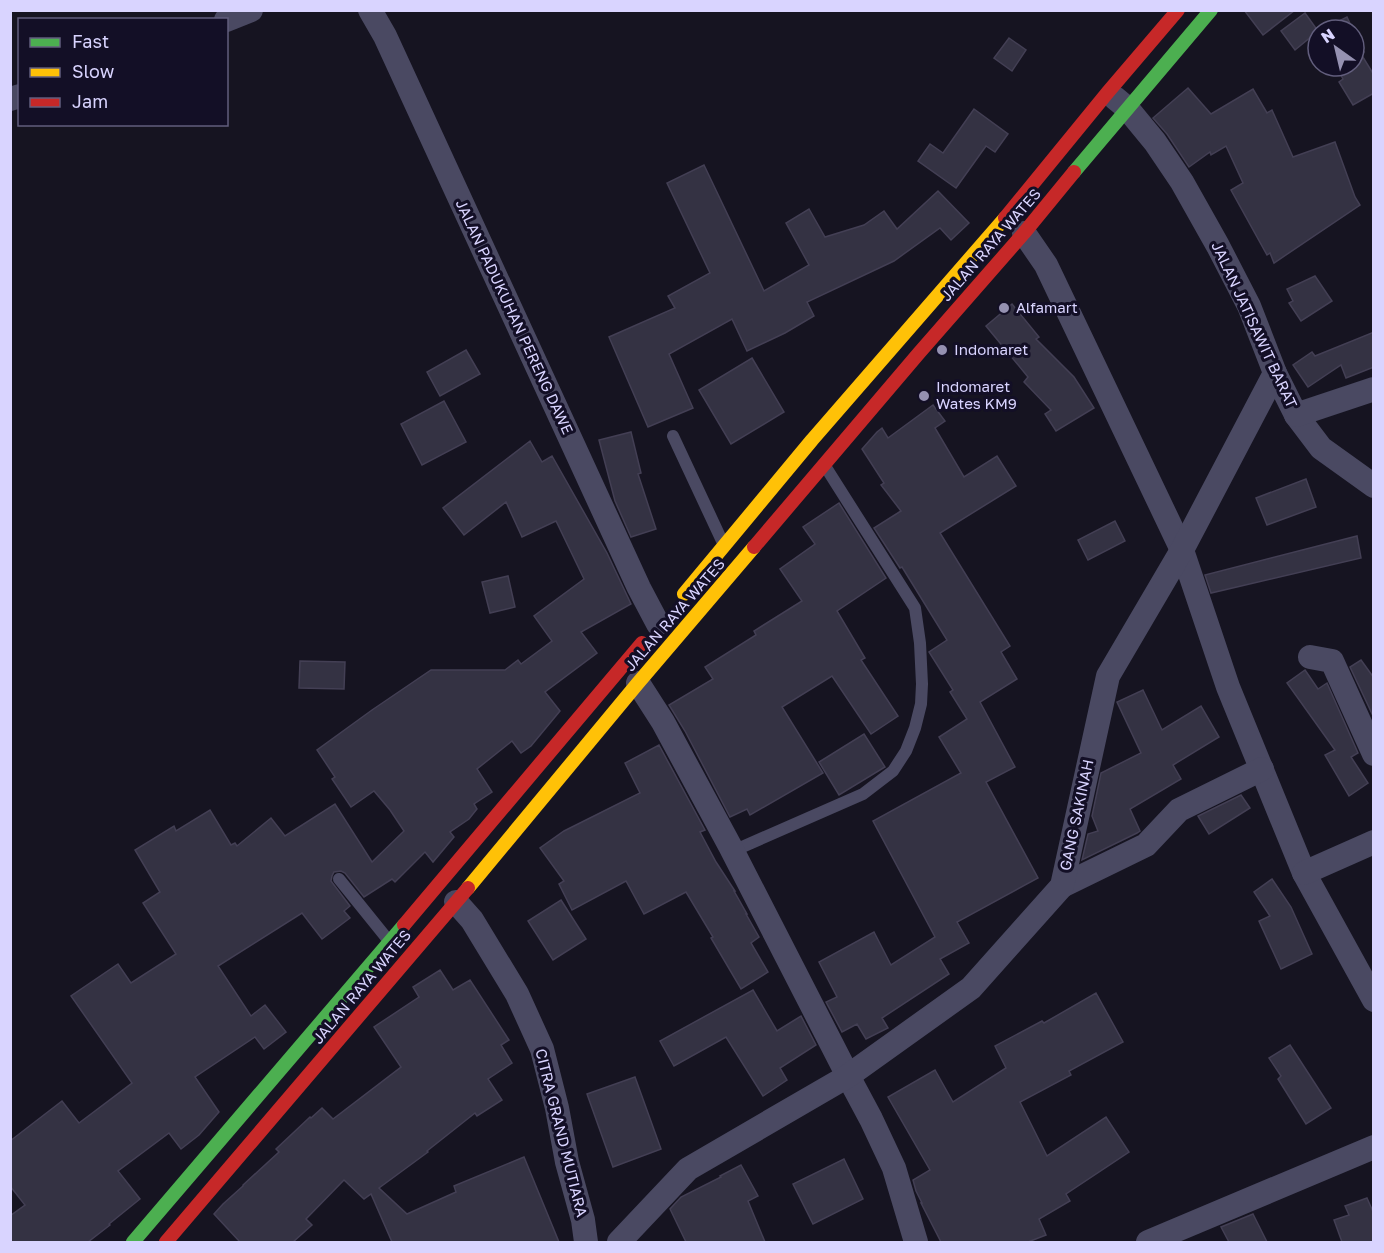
<svg xmlns="http://www.w3.org/2000/svg" width="1384" height="1253" font-family="'Golos Text',sans-serif">
<rect width="100%" height="100%" fill="#161421"/>
<g fill="#343243" stroke="#433f54" stroke-width="1.5">
<path d="M1244,10H1295L1263,35Z"/>
<path d="M1305,13L1318,31L1295,50L1281,31Z"/>
<path d="M1347,17L1353,30H1321Z"/>
<path d="M1354,32L1364,52L1361,54L1374,75V93L1353,105L1339,82L1343,79L1336,66H1354Z"/>
<path d="M1009,38L1026,50L1012,71L994,58Z"/>
<path d="M1188,88L1211,114L1253,89L1267,113L1272,110L1293,157L1335,142L1355,197L1360,205L1274,263L1270,253L1267,255L1231,190L1243,183L1226,146L1211,155L1210,152L1189,167L1167,134L1153,118Z"/>
<path d="M974,109L1008,134L995,152L986,146L956,188L918,161L930,144L943,153Z"/>
<path d="M704,165L764,291L809,265L786,223L809,209L825,237L864,225L884,211L897,229L938,191L969,223L951,240L940,228L894,261L807,302L814,316L785,333L747,351L732,319L669,354L693,408L648,427L609,337L675,308L668,296L710,273L667,183Z"/>
<path d="M1315,276L1332,301L1301,321L1289,303L1293,301L1287,289Z"/>
<path d="M1012,304L1039,337L1036,339L1074,377L1094,408L1056,431L1045,414L1051,410L1024,382L1028,377L986,326Z"/>
<path d="M1374,332V367L1346,378L1341,365L1308,387L1293,365L1312,352L1315,356Z"/>
<path d="M466,350L480,374L440,396L427,372Z"/>
<path d="M752,358L784,412L731,444L699,390Z"/>
<path d="M444,401L466,442L422,465L401,424Z"/>
<path d="M933,405L945,421L935,428L964,477L997,456L1016,486L940,533L1010,646L1001,652L1017,679L980,702L1015,767L986,782L1038,878L957,922L969,943L940,959L949,974L882,1018L888,1028L866,1039L857,1024L842,1032L826,1002L837,997L819,962L874,932L891,965L935,937L873,821L961,773L939,737L967,719L950,692L953,690L929,652L947,640L902,567L900,568L874,528L901,511L881,485L884,483L862,449L877,432L882,428L888,438Z"/>
<path d="M631,432L641,473L638,474L656,529L631,537L615,501L599,440Z"/>
<path d="M530,441L542,462L552,456L607,553L631,604L581,632L597,653L545,692L560,711L531,746L521,753L512,741L477,769L492,792L474,804L477,809L469,819L450,832L454,837L433,862L425,852L395,882L392,879L364,897L345,873L341,871L334,872L332,876L331,881L350,906L344,911L350,918L322,939L302,913L218,966L251,1016L265,1005L286,1032L264,1049L255,1037L195,1077L219,1112L199,1135L181,1149L169,1133L118,1171L140,1199L109,1224L110,1225L88,1242H10V1216L25,1205L10,1186V1141L62,1101L79,1123L132,1083L71,996L118,964L131,983L176,954L143,903L160,892L135,850L174,826L176,831L210,810L231,845L235,843L237,846L271,818L285,836L335,804L372,862L404,831L390,810L374,791L351,807L332,779L335,777L317,750L372,710L431,670H505L518,660L521,664L552,641L534,616L584,579L556,521L522,537L506,502L464,535L443,508Z"/>
<path d="M1306,479L1316,507L1267,525L1256,498Z"/>
<path d="M839,503L886,578L837,611L865,658L861,660L898,716L871,734L832,676L782,707L823,773L750,815L747,809L730,817L685,731L669,705L713,679L705,667L756,635L754,631L802,601L780,569L815,544L803,527Z"/>
<path d="M1115,521L1125,541L1088,560L1078,540Z"/>
<path d="M1357,536L1361,558L1211,593L1205,575Z"/>
<path d="M508,576L515,607L490,613L482,582Z"/>
<path d="M1361,660L1374,678V718L1350,667Z"/>
<path d="M300,661L345,662L344,689L299,688Z"/>
<path d="M1305,670L1318,689L1327,683L1358,753L1351,757L1368,783L1349,796L1325,755L1335,750L1287,683Z"/>
<path d="M1143,690L1162,730L1201,706L1219,737L1173,765L1181,779L1130,809L1140,831L1137,833L1082,860L1088,834L1098,831L1092,816L1101,773L1141,753L1117,702Z"/>
<path d="M864,734L885,767L839,795L819,762Z"/>
<path d="M659,745L705,830L700,832L716,862L735,891H734L747,914H746L759,937L751,943L768,972L741,989L711,938L713,937L686,892L644,914L626,881L572,910L559,884L564,881L540,848L564,831L640,793L625,763Z"/>
<path d="M1241,795L1250,808L1209,834L1198,816Z"/>
<path d="M1272,879L1291,907L1312,954L1281,969L1259,921L1270,916L1254,892Z"/>
<path d="M561,900L586,939L553,960L528,921Z"/>
<path d="M440,970L453,990L470,980L509,1040L501,1045L512,1063L488,1079L502,1100L477,1116L475,1113L427,1151L428,1152L379,1188L407,1214L456,1192L454,1186L524,1157L559,1242H392L371,1194L364,1199L344,1180L306,1219L312,1225L293,1242H240L214,1214L223,1204L243,1186V1185L279,1152L276,1149L310,1117L311,1118L322,1108L333,1119L401,1067L374,1027L419,997L413,987Z"/>
<path d="M753,990L777,1031L801,1016L816,1045L780,1068L787,1080L763,1096L726,1037L674,1066L660,1041Z"/>
<path d="M1096,993L1123,1042L1069,1071L1071,1075L1020,1102L1047,1156L1106,1117L1129,1152L1066,1194L1070,1201L1039,1219L1046,1235L1028,1242H941L921,1203H922L916,1191L913,1180L930,1170L888,1097L935,1070L953,1102L1006,1068L995,1046L1042,1021L1044,1023Z"/>
<path d="M1290,1045L1331,1108L1306,1124L1278,1079L1281,1076L1269,1058Z"/>
<path d="M635,1077L661,1149L613,1167L587,1094Z"/>
<path d="M844,1159L863,1199L813,1224L793,1184Z"/>
<path d="M741,1165L758,1196L748,1201L765,1242H686L670,1209L681,1197L721,1177L720,1176Z"/>
<path d="M1367,1198L1374,1214V1242H1342L1334,1220L1349,1215L1345,1206Z"/>
<path d="M1253,1214L1267,1242H1229L1221,1227Z"/>
</g>
<g fill="none" stroke-linecap="round" stroke-linejoin="round">
<g stroke="#4a4962" stroke-width="12">
<path d="M673,436L723,543"/>
<path d="M733,851L863,794L893,771L906,751L915,728L921,704L922,684L920,643L915,608L825,466"/>
<path d="M339,879L389,941"/>
</g>
<g stroke="#4a4962" stroke-width="24">
<path d="M370,10L385,36L639,588L658,624"/>
<path d="M226,20L251,10"/>
<path d="M1115,98L1127,108L1155,142L1182,182L1218,246L1249,306L1275,373L1296,415L1321,448L1374,486"/>
<path d="M10,99L20,96"/>
<path d="M1024,233L1046,265L1182,550L1228,687L1304,873L1374,1000"/>
<path d="M1296,415L1374,389"/>
<path d="M1310,657L1332,661L1374,754"/>
<path d="M638,683L663,722L730,846L848,1076L871,1119L894,1168L916,1242"/>
<path d="M1304,873L1374,842"/>
<path d="M1062,886L1146,845L1179,810L1262,769"/>
<path d="M456,902L472,920L517,994L542,1049L557,1108L567,1162L583,1220L586,1242"/>
<path d="M619,1242L688,1169L848,1076L971,988L1062,886L1108,676L1182,550L1275,373"/>
<path d="M1148,1242L1374,1147"/>
</g>
<g stroke="#4caf50" stroke-width="14">
<path d="M1074,172L1211,10"/>
<path d="M133,1242L404,925"/>
</g>
<g stroke="#ffc107" stroke-width="14">
<path d="M684,594L812,440L1005,218"/>
<path d="M468,888L638,683L754,547"/>
</g>
<g stroke="#c62828" stroke-width="14">
<path d="M1005,218L1108,92L1178,10"/>
<path d="M754,547L919,353L1024,233L1074,172"/>
<path d="M404,925L642,643"/>
<path d="M166,1242L468,888"/>
</g>
</g>
<g fill="#9591b1" stroke="#130f26" stroke-width="2">
<circle cx="1004" cy="308" r="6"/>
<circle cx="942" cy="350" r="6"/>
<circle cx="924" cy="396" r="6"/>
</g>
<g text-anchor="middle" stroke-width="6" stroke-linejoin="round" paint-order="stroke">
<g font-size="15" fill="#d9d4ff" stroke="#130f26">
<text transform="translate(991 245) rotate(-49)" y="5">JALAN RAYA WATES</text>
<text transform="translate(514 317) rotate(65)" y="5">JALAN PADUKUHAN PERENG DAWE</text>
<text transform="translate(1254 325) rotate(65)" y="5">JALAN JATISAWIT BARAT</text>
<text transform="translate(675 615) rotate(-49)" y="5">JALAN RAYA WATES</text>
<text transform="translate(1077 815) rotate(-78)" y="5">GANG SAKINAH</text>
<text transform="translate(362 987) rotate(-50)" y="5">JALAN RAYA WATES</text>
<text transform="translate(561 1133) rotate(76)" y="5">CITRA GRAND MUTIARA</text>
</g>
<g font-size="15" fill="#d9d4ff" stroke="#130f26" text-anchor="start">
<text x="1016" y="313">Alfamart</text>
<text x="954" y="355">Indomaret</text>
<text x="936" y="392">Indomaret<tspan x="936" dy="17">Wates KM9</tspan></text>
</g>
</g>
<rect width="1384" height="1253" fill="none" stroke="#d9d4ff" stroke-width="24"/>
<rect x="18" y="18" width="210" height="108" fill="#130f26" stroke="#625e7d" stroke-width="1.5"/>
<rect x="30" y="38" width="30" height="9" fill="#4caf50" stroke="#625e7d" stroke-width="1.5"/>
<text x="72" y="48" font-size="18" fill="#d9d4ff">Fast</text>
<rect x="30" y="68" width="30" height="9" fill="#ffc107" stroke="#625e7d" stroke-width="1.5"/>
<text x="72" y="78" font-size="18" fill="#d9d4ff">Slow</text>
<rect x="30" y="98" width="30" height="9" fill="#c62828" stroke="#625e7d" stroke-width="1.5"/>
<text x="72" y="108" font-size="18" fill="#d9d4ff">Jam</text>
<g transform="translate(1336 48) rotate(326)"><circle r="28" fill="#130f26" stroke="#625e7d" stroke-width="1.5"/>
<path d="M0-4.5L10 22L0 15L-10 22Z" fill="#9591b1"/>
<text y="-9" font-size="16" font-weight="bold" text-anchor="middle" fill="#d9d4ff">N</text>
</g>
</svg>
